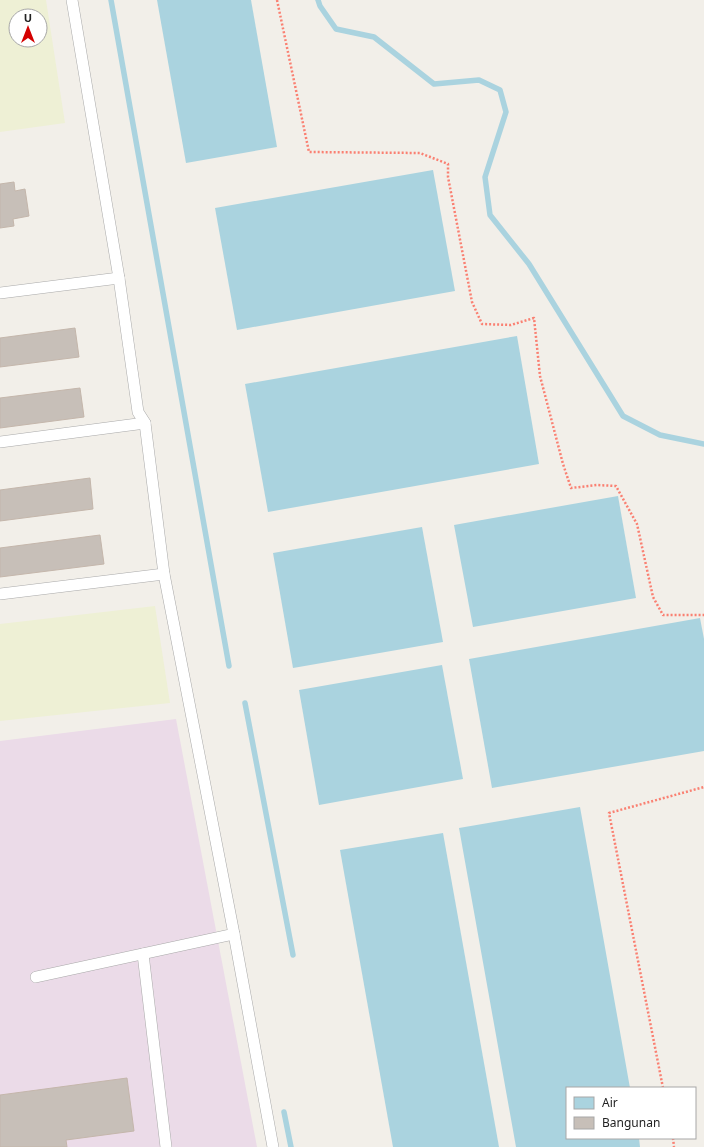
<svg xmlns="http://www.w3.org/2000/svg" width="704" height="1147" font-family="'Noto Sans',sans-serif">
<rect width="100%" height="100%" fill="#f2efe9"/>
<path fill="#ebdbe8" d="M176,719L257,1147H0V741Z"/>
<g fill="#eef0d5" fill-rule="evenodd">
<path d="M0,0H46L65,123L0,132ZM16,16H40V40H16Z"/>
<path d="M155,606L170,703L0,721V624Z"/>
</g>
<g fill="#aad3df">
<path d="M157,0H251L277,147L186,163Z"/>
<path d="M433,170L455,291L237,330L215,208Z"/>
<path d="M517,336L539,464L268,512L245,384Z"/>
<path d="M618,496L636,598L473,627L454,525Z"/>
<path d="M422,527L443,642L293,668L273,553Z"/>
<path d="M700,618L704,639V751L492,788L469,659Z"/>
<path d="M442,665L463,779L319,805L299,690Z"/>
<path d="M580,807L630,1088H567V1138H639L640,1147H516L459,828Z"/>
<path d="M443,833L499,1147H393L340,850Z"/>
</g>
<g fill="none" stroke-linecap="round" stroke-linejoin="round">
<g stroke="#aad3df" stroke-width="5.5">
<path d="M111,0L229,666"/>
<path d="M318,0L320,6L336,29L374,37L434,84L479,80L500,90L506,112L485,177L490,215L529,264L623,416L660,435L704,444"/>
<path d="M245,703L293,955"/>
<path d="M284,1112L291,1147"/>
</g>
</g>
<g fill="#c7bfb8" stroke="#c4b6ab">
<path d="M14,182L15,191L25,189L29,216L13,219L14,226L0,228V184Z"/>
<path d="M75,328L79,357L0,367V338Z"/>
<path d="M80,388L84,417L0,428V398Z"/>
<path d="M90,478L93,509L0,521V490Z"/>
<path d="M100,535L104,564L0,577V548Z"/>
<path d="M127,1078L134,1131L66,1140L67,1147H0V1095Z"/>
</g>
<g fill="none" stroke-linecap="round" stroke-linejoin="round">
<g stroke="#a9a9a9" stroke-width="12">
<g id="service">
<path d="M72,0L119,278L138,412L145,423L164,574L234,934L273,1147"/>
<path d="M0,293L119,278"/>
<path d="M0,442L145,423"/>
<path d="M0,594L164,574"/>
<path d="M143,954L166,1147"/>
<path d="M36,977L234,934"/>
</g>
</g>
<g stroke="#fa8072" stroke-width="2.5" stroke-dasharray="2 2" stroke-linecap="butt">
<path d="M277,0L309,152L420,153L448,164V177L472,302L482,324L511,325L534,318L540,376L563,464L571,488L597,485L616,486L637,524L653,597L663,615H704"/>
<path d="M663,1088L609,813L704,787"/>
<path d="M673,1138L674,1147"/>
</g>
<use href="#service" stroke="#fff" stroke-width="11"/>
</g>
<rect x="566" y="1087" width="130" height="52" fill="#ffffff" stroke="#a7a7a7"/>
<rect x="574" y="1097" width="20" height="12" fill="#aad3df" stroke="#a7a7a7"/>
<text x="602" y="1107" font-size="12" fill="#222222">Air</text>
<rect x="574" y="1117" width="20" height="12" fill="#c7bfb8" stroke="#a7a7a7"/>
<text x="602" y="1127" font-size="12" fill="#222222">Bangunan</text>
<g transform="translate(28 28)"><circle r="19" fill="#ffffff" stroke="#a7a7a7"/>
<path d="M0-3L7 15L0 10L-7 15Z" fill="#d40000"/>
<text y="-6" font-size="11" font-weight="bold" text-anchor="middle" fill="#222222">U</text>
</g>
</svg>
